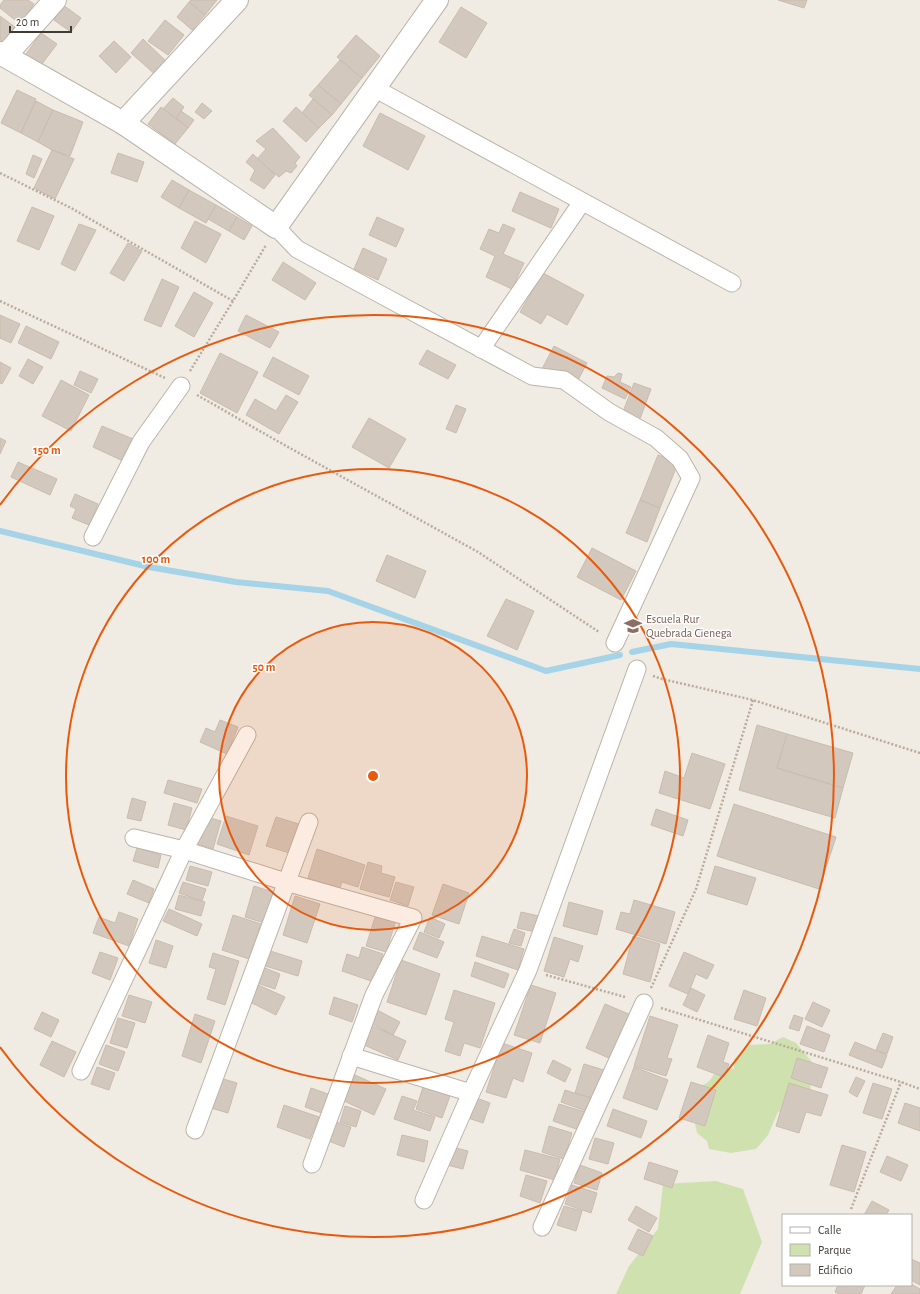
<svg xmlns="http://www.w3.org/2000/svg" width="920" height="1294" font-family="'Alegreya Sans',sans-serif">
<rect width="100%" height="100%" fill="#f0ebe3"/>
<g fill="#d0e1b0">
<path d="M783,1037L796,1043L812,1062L810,1083L812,1099L796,1108L778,1112L768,1135L756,1149L731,1153L709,1149L707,1141L697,1133L695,1123L699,1087C702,1085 706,1084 708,1082C719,1071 713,1065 734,1069V1059L750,1045L770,1044Z"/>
<path d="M716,1181L743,1189L762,1242L740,1294H616L629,1266L658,1229L663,1184Z"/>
</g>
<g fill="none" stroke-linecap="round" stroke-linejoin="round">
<g stroke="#a5d3e8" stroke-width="6">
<path d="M0,531L149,567L236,582L328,591L546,671L620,655"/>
<path d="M632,652L671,644L920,669"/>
</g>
</g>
<g fill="#d3c8bd" stroke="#cabcae">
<path d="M4,0H28L34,4L20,24L0,8V5Z"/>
<path d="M191,0H217L205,15L189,2Z"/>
<path d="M778,0H807L804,8Z"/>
<path d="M189,2L205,15L192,30L177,17Z"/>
<path d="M63,5L81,18L71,32L54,20Z"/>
<path d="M461,7L487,23L466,58L439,42Z"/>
<path d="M0,16L15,27L2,45L0,44Z"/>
<path d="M165,20L184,35L168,55L148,41Z"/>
<path d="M41,33L57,44L39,68L24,57Z"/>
<path d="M356,35L380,56L362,78L337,57Z"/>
<path d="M143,39L169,64L157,76L131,53Z"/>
<path d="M114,41L131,57L116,73L99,56Z"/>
<path d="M340,60L362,78L341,104L318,85Z"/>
<path d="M318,85L341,104L332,115L309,95Z"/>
<path d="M17,90L36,99L21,133L1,123Z"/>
<path d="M173,98L184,107L176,118L163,109Z"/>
<path d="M313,99L332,115L319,128L302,113Z"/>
<path d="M36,101L53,110L38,142L21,133Z"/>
<path d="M202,103L212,111L204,119L195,112Z"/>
<path d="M161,107L188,128L175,144L148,124Z"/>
<path d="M296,107L319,128L306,142L283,121Z"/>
<path d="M53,110L83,122L70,156L52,150L38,142Z"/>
<path d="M181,111L194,120L188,128L176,118Z"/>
<path d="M380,113L425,136L408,170L363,146Z"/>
<path d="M273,128L300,157L295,163L297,166L291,173L286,171L279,177L257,159L266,149L256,141Z"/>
<path d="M52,150L74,159L55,199L34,188Z"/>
<path d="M118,153L144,162L137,182L111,173Z"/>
<path d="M253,154L275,175L264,189L250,180L255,170L246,162Z"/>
<path d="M33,155L42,159L34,178L26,174Z"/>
<path d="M172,180L189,190L179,208L161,197Z"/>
<path d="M189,190L216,205L206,223L179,208Z"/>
<path d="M520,192L559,209L551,228L512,211Z"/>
<path d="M216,205L237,217L229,231L208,219Z"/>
<path d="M32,207L54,216L39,250L17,241Z"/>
<path d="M237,217L252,226L244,240L229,231Z"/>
<path d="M377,217L404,229L396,247L369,235Z"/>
<path d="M195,221L221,234L206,263L181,248Z"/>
<path d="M79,224L96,230L75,271L61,264Z"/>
<path d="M503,224L515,229L503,254L524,263L512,289L486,277L495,256L480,249L489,229L499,233Z"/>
<path d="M128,243L142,251L124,281L110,273Z"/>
<path d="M363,248L387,259L378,280L354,269Z"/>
<path d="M283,262L316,283L305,300L272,280Z"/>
<path d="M543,273L584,295L567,325L547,314L541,324L520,312Z"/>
<path d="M162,279L179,287L161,327L144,320Z"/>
<path d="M194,292L213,303L194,337L175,326Z"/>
<path d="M0,315L20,324L11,343L0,338Z"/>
<path d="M246,315L279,332L270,348L238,331Z"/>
<path d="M26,326L59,342L51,359L18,343Z"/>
<path d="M554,346L587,363L575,386L542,369Z"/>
<path d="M427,350L456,365L448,379L419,364Z"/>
<path d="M220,353L258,372L237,413L200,393Z"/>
<path d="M273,357L309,376L299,395L263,376Z"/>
<path d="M28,359L43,367L33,384L19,376Z"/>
<path d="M0,362L11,368L2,384L0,383Z"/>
<path d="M80,371L98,379L91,393L74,385Z"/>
<path d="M618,373L622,374L620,382L631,387L625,399L602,388L607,376L614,377Z"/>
<path d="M61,380L89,395L71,431L42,416Z"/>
<path d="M634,383L651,389L638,424L621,417Z"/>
<path d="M286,395L298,402L279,434L246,415L255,399L276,411Z"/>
<path d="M456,405L466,409L456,433L446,429Z"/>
<path d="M369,418L406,439L389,468L352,447Z"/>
<path d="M102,426L133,439L123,461L93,447Z"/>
<path d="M0,438L6,441L0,454Z"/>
<path d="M658,455L678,463L660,508L640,500Z"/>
<path d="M18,462L57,479L50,495L11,477Z"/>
<path d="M75,494L98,504L89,525L72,518L76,509L70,506Z"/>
<path d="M640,500L660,508L647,542L626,533Z"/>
<path d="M592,548L636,571L621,600L577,577Z"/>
<path d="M387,555L426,571L415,598L376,581Z"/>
<path d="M506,599L534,611L517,650L487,636Z"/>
<path d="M220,720L238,727L227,754L200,742L206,728L215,732Z"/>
<path d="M757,725L787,734L777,768L843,788L835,818L739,790Z"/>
<path d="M787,734L853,753L843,788L777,768Z"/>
<path d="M692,753L725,764L710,809L659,793L665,771L684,778Z"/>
<path d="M168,780L202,789L197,803L164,793Z"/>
<path d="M132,798L146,802L141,821L127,818Z"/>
<path d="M174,803L192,808L186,830L168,825Z"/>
<path d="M734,804L836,837L819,889L717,856Z"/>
<path d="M656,809L688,820L683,836L651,825Z"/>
<path d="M203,816L221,821L213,849L195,843Z"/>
<path d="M226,816L258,826L249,855L217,844Z"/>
<path d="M276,817L302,825L293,854L266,846Z"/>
<path d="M137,848L161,855L158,868L133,861Z"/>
<path d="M317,849L365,865L358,887L342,882L340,888L308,878Z"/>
<path d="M368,862L382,866L381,873L395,877L389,897L360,889Z"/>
<path d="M190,866L212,872L208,886L186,880Z"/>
<path d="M715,866L756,878L747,905L707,893Z"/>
<path d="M133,880L154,889L149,903L127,894Z"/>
<path d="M183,882L206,889L202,901L179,893Z"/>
<path d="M396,882L414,887L408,906L390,900Z"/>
<path d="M443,884L469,893L459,924L432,915Z"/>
<path d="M254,886L273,892L264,923L245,917Z"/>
<path d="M179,895L205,902L201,916L175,909Z"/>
<path d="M295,896L320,904L307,943L283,935Z"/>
<path d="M634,900L675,912L666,944L616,929L621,912L630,914Z"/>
<path d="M569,902L603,911L597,935L563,926Z"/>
<path d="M169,909L202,924L197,936L163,921Z"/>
<path d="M377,911L397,917L386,952L366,946Z"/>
<path d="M119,912L138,919L129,946L93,933L99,917L115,923Z"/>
<path d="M521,912L539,916L536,932L517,928Z"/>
<path d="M233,915L261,924L249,959L222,950Z"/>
<path d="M430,917L445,924L439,938L424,932Z"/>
<path d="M514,929L525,933L521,946L509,943Z"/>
<path d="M420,932L444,942L437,958L413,949Z"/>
<path d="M482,936L524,949L518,970L476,956Z"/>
<path d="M633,936L660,944L650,982L623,974Z"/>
<path d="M554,937L583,946L578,962L570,959L564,977L544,971Z"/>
<path d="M156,940L173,946L166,968L149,963Z"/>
<path d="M362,947L383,954L374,982L342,971L347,954L359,958Z"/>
<path d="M267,950L302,961L298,976L262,965Z"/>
<path d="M100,952L118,958L110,980L92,973Z"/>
<path d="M684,952L714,965L707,979L696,974L688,994L669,986Z"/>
<path d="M213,953L239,961L225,1005L207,999L216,969L209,967Z"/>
<path d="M401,960L440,974L426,1015L387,1002Z"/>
<path d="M475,962L509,974L504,988L471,976Z"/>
<path d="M262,967L280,974L275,989L257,983Z"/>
<path d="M256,984L285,997L276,1015L248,1001Z"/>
<path d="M531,985L556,993L540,1043L514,1035Z"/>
<path d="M691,988L705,995L697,1012L683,1005Z"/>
<path d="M454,990L495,1003L480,1048L464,1043L460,1056L445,1051L454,1022L445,1019Z"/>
<path d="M744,990L766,998L757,1026L734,1019Z"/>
<path d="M129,995L152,1002L145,1023L122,1016Z"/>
<path d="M334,997L358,1005L352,1022L329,1014Z"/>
<path d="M813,1002L830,1010L822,1027L805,1019Z"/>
<path d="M605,1004L631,1015L611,1059L586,1048Z"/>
<path d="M377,1010L400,1022L393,1035L370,1023Z"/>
<path d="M42,1012L59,1020L51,1037L34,1029Z"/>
<path d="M195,1014L215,1021L201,1063L182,1056Z"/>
<path d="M794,1015L803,1018L799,1031L789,1028Z"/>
<path d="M650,1016L678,1025L667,1058L672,1059L666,1076L634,1066Z"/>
<path d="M118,1018L135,1023L127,1048L110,1043Z"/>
<path d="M370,1025L406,1041L398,1060L362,1044Z"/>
<path d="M807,1026L830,1035L824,1052L800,1044Z"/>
<path d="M883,1033L893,1037L887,1054L876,1050Z"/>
<path d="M708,1035L729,1043L723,1062L729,1064L724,1077L697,1067Z"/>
<path d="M52,1041L76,1052L64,1077L40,1065Z"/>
<path d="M855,1042L887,1055L882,1068L849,1055Z"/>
<path d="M502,1043L532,1053L523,1082L513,1078L506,1098L486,1092Z"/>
<path d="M106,1045L125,1052L118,1071L99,1064Z"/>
<path d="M797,1058L828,1068L821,1088L791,1078Z"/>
<path d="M553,1060L571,1069L565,1082L547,1073Z"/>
<path d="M584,1064L604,1070L595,1099L575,1093Z"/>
<path d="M97,1067L115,1073L109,1090L91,1084Z"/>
<path d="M634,1067L668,1080L657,1110L623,1098Z"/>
<path d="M355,1075L386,1089L374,1115L344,1101Z"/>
<path d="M856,1077L865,1081L857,1097L849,1092Z"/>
<path d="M220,1078L237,1083L228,1113L211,1108Z"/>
<path d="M691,1082L716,1090L705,1126L679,1118Z"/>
<path d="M789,1083L828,1095L821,1116L806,1112L799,1133L776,1126Z"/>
<path d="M873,1083L892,1089L882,1119L863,1113Z"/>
<path d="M423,1087L450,1096L442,1118L416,1109Z"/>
<path d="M311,1088L328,1094L322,1113L305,1107Z"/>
<path d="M565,1090L590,1098L586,1111L561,1102Z"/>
<path d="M402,1096L417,1101L413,1110L435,1117L430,1131L394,1119Z"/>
<path d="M471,1096L490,1103L483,1123L465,1117Z"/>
<path d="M905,1103L920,1108V1131L898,1123Z"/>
<path d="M559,1104L585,1112L579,1130L553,1121Z"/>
<path d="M284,1105L319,1117L310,1139L277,1127Z"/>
<path d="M345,1106L361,1111L356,1127L340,1122Z"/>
<path d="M613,1109L647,1121L641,1138L607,1126Z"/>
<path d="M333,1121L351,1127L344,1147L326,1140Z"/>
<path d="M549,1126L572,1133L564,1159L542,1152Z"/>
<path d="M402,1135L428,1141L424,1162L397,1155Z"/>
<path d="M595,1138L614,1143L608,1164L589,1159Z"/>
<path d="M842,1145L866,1152L854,1192L830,1185Z"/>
<path d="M452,1147L468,1151L463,1169L447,1165Z"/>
<path d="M525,1150L560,1159L555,1180L520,1170Z"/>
<path d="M887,1156L908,1165L901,1181L880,1172Z"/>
<path d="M649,1162L678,1171L672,1188L644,1179Z"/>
<path d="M580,1165L602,1173L597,1190L574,1183Z"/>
<path d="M526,1175L547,1181L540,1203L520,1196Z"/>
<path d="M572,1185L597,1193L591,1213L565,1204Z"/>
<path d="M872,1201L889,1210L886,1215H864Z"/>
<path d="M564,1206L582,1211L576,1231L557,1225Z"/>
<path d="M636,1206L657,1218L649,1232L628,1220Z"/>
<path d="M638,1229L653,1236L643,1256L628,1249Z"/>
<path d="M911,1259L920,1263V1285L911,1280Z"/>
<path d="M911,1284L920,1289V1294H891L897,1285H911Z"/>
<path d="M838,1285H865L861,1294H839L835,1292Z"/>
</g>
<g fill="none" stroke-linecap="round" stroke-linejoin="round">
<g stroke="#bdb4aa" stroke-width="19">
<g id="pedestrian">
<path d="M374,88L732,283"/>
<path d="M276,227L297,249L376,292L532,376L564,380L609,412L656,438L680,459L691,478L615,643"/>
<path d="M481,349L582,202"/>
<path d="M93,537L141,442L181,386"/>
<path d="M134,838L184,850L286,882L413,918L374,995L312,1164"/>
<path d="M351,1056L471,1093"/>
<path d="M81,1071L184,850L247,735"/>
<path d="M195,1130L309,822"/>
<path d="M424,1200L471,1093L528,970L637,669"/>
<path d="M542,1227L644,1003"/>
</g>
</g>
<g stroke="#bdb4aa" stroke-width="24">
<g id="minor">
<path d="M0,53L123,123L276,227L437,0"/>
<path d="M5,56L55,0"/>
<path d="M123,123L237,0"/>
</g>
</g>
<g stroke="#baab9a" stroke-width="2.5" stroke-dasharray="2 2" stroke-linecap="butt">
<path d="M0,173L71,208L233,301"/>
<path d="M0,301L165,378"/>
<path d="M190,371L233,301L266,245"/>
<path d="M197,395L279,442L478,552L599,632"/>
<path d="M653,676L662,679L753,700L920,753"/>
<path d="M546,975L625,997"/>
<path d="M651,988L696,889L753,700"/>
<path d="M661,1008L901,1082L920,1089"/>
<path d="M851,1209L901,1082"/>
</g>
<use href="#pedestrian" stroke="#fff" stroke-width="17"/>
<use href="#minor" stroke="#fff" stroke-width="22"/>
</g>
<circle cx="373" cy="776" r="154" fill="#e8590c" fill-opacity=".12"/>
<g fill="none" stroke="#e8590c" stroke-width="2">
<circle cx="373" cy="776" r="154"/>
<circle cx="373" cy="776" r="307"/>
<path d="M0 505A461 461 0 1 1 0 1047"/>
</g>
<defs>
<g id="school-bare" transform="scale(1.38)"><path d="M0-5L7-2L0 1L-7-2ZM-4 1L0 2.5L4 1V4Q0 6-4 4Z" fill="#8d6e63" stroke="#fff" stroke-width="2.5" paint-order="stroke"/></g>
</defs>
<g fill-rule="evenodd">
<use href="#school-bare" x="633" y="626"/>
</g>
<g text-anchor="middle" stroke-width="3" stroke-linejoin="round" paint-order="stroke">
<g font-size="12" fill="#785e54" stroke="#fff" text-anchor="start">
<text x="646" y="623">Escuela Rur<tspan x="646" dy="14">Quebrada Cienega</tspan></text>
</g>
</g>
<circle cx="373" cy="776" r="6" fill="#e8590c" stroke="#fff" stroke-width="2"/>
<g font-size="12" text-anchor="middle" font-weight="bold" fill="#e8590c" stroke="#fff" stroke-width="3" stroke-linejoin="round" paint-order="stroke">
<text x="47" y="454">150 m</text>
<text x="156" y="563">100 m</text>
<text x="264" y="671">50 m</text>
</g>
<rect x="782" y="1214" width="130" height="72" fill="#ffffff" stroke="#b3b1ae"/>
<rect x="790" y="1227" width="20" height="6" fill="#ffffff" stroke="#b3b1ae"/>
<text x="818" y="1234" font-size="12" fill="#413b34">Calle</text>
<rect x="790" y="1244" width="20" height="12" fill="#d0e1b0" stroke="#b3b1ae"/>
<text x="818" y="1254" font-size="12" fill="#413b34">Parque</text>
<rect x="790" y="1264" width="20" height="12" fill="#d3c8bd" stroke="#b3b1ae"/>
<text x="818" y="1274" font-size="12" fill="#413b34">Edificio</text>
<path d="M10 26v6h61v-6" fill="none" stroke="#413b34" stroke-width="2"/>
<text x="16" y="26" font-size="12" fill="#413b34" stroke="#ffffff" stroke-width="3" paint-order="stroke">20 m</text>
</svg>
